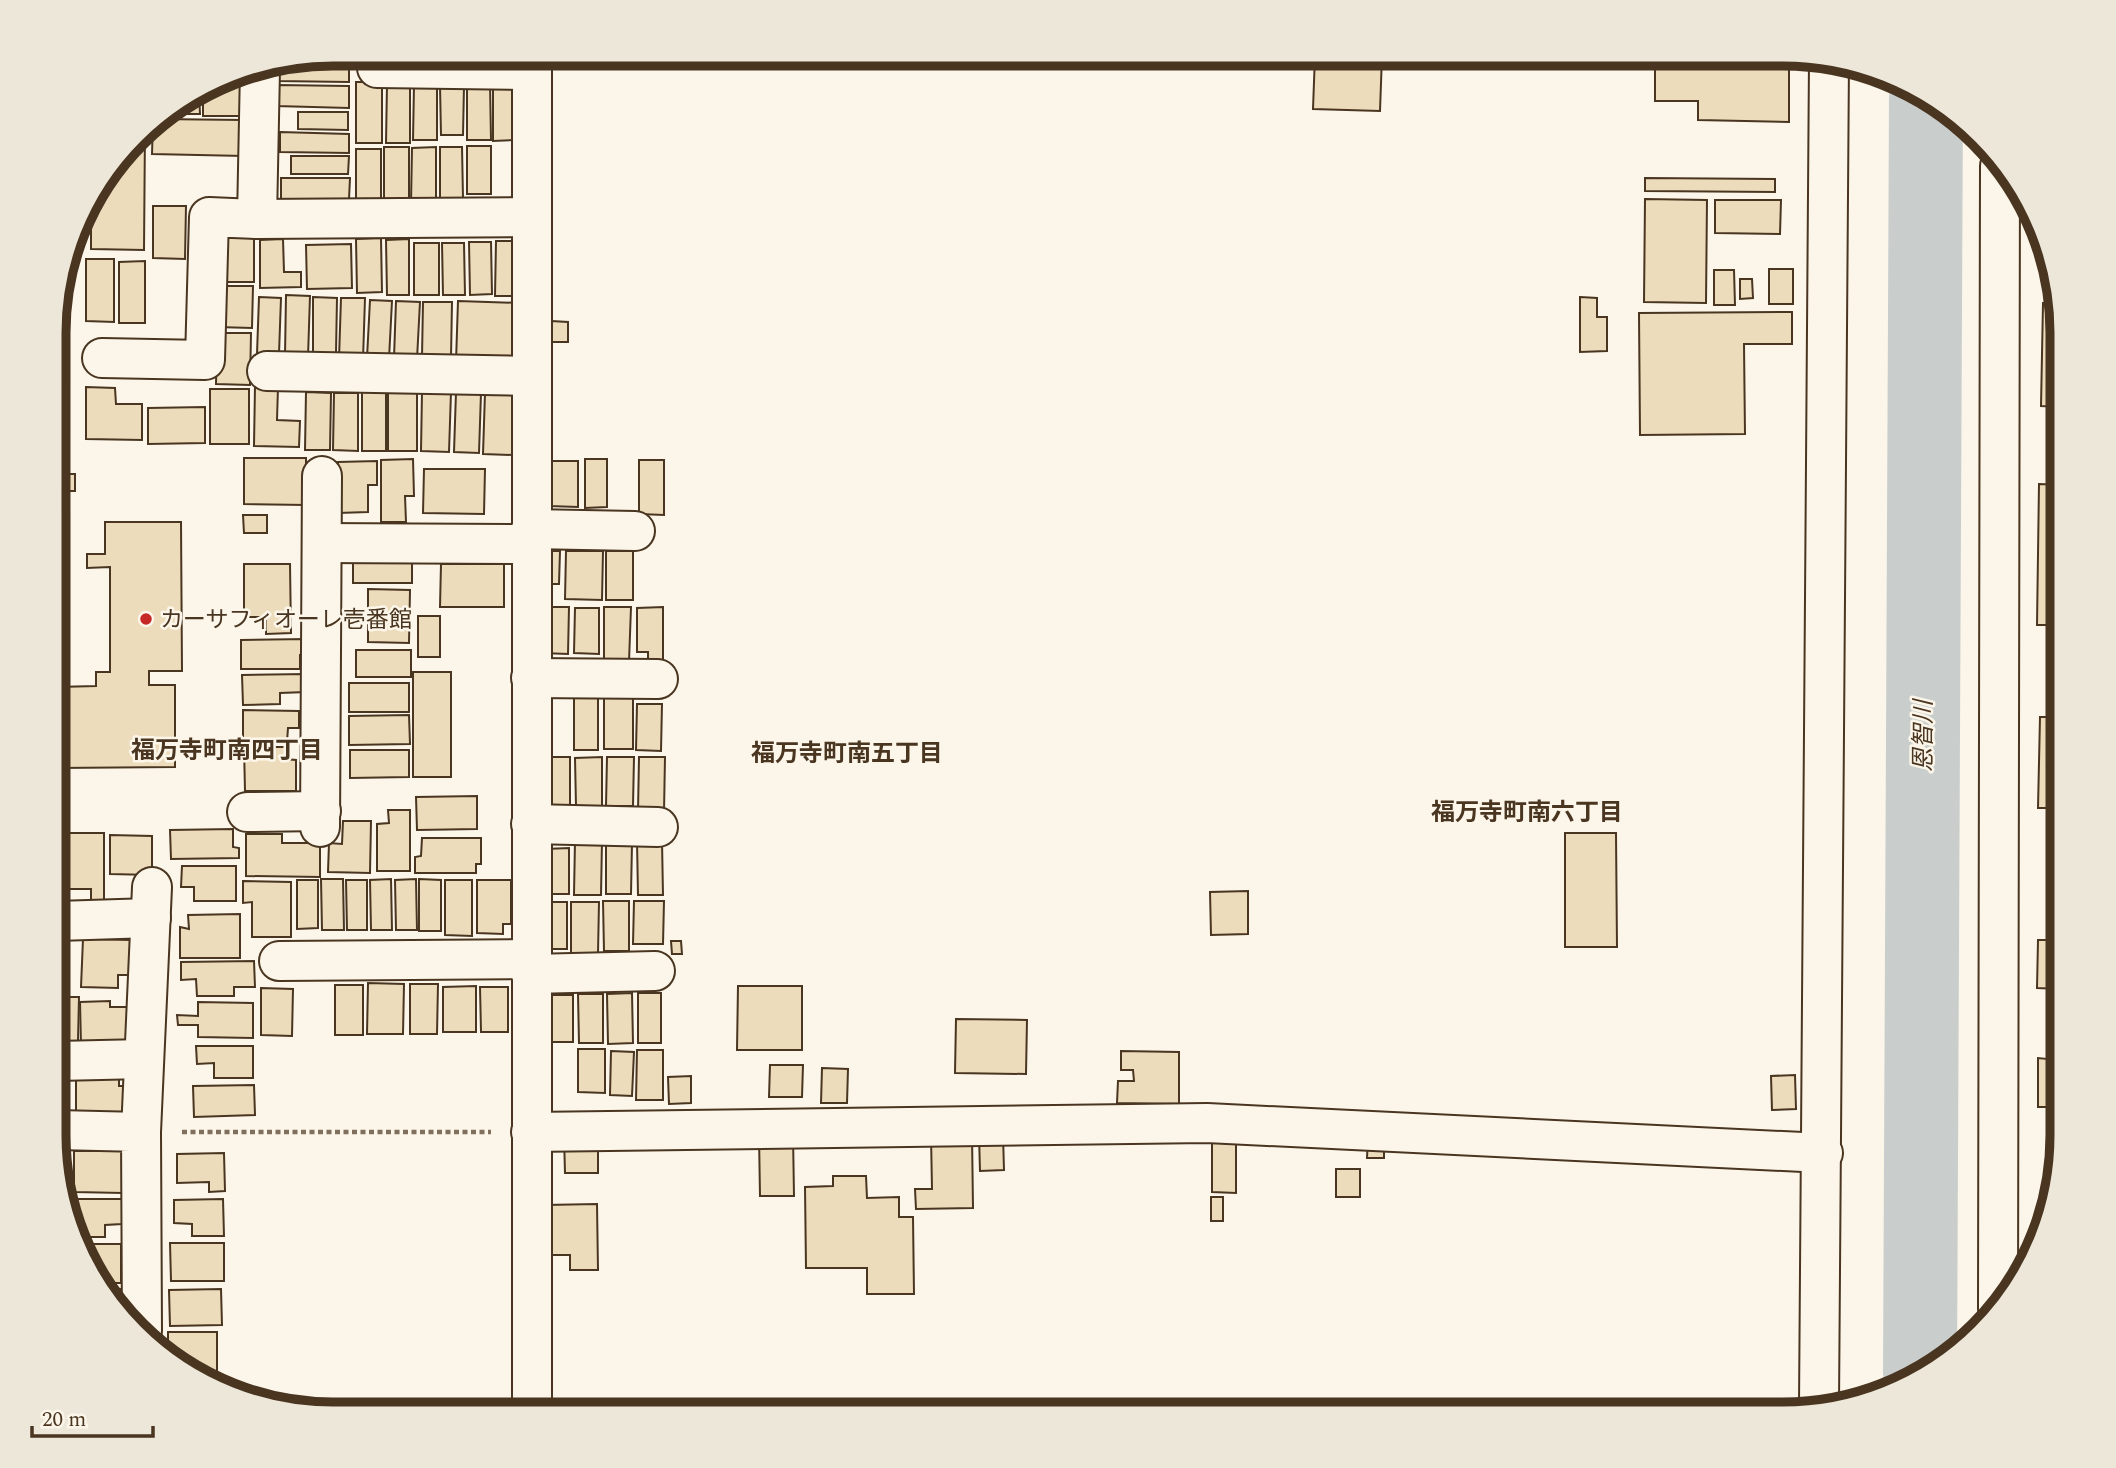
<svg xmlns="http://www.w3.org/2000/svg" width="2116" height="1468" font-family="Spectral,'Noto Sans JP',serif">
<rect width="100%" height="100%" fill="#fbf6e9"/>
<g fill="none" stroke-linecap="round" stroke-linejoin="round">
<path stroke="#c9cecd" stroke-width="74" d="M1920,1373L1926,98"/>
</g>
<g fill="#ecdcbc" stroke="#4a3520" stroke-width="2">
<path d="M334,54H349V59H310Z"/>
<path d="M1315,55H1382L1380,111L1313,109Z"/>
<rect x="1400" y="55" width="21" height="8"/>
<path d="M1655,55H1789V122L1698,120V101H1655Z"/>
<path d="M294,62L349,63V82L276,81V66Z"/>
<path d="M225,77L226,84L240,85V116H203V90Z"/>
<rect x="356" y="82" width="26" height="61"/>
<path d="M467,83H490L491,140H467Z"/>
<path d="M387,84H410V143H386Z"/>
<path d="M277,85L349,86V108L276,106Z"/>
<path d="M414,85H437V140H413Z"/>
<path d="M440,86H464L463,135H441Z"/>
<path d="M493,86H515V140L493,141Z"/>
<path d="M199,93L200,114H178V106Z"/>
<path d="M298,112H348V130L298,129Z"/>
<path d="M157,119L244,120V156L152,154L153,121Z"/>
<path d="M145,129L144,250L91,249V199Z"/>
<path d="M280,132L349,134V153L280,152Z"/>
<rect x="467" y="146" width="24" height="48"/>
<path d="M384,147H409V206L384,205Z"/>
<path d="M436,147V204L411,203L412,148Z"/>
<path d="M440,147H462L463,198H440Z"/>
<path d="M356,149H381V203L356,202Z"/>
<path d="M291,156H349L348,174H291Z"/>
<path d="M281,178H350L349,199L281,200Z"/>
<path d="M1645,178L1775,179V192L1645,191Z"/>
<path d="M1645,199L1707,200L1706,303L1644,302Z"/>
<path d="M1715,200H1781L1780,234L1715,233Z"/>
<path d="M153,206H186L185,259L153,258Z"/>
<path d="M227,230H254V282H219Z"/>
<path d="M381,238L382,292L357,293L356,239Z"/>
<path d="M283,239L284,272H301V287L260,288V240Z"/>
<path d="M409,239V295H387L386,240Z"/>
<path d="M496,241H512V256L520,257V296H495Z"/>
<path d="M469,242H491L492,294L470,295Z"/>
<rect x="414" y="243" width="25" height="52"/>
<path d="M442,243H464L465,295H443Z"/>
<path d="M351,244L352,288L307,289L306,245Z"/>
<path d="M86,259H114V322L86,321Z"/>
<path d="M145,261V323H119V262Z"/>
<rect x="1769" y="269" width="24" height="35"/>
<path d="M1714,270H1734L1735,305H1714Z"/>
<path d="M1740,279H1752L1753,298L1740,299Z"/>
<path d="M218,286H253L252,328L217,327Z"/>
<path d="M286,295L310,296L308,357L285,356Z"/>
<path d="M259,297L281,298L279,354H257Z"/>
<path d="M313,297L337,298L336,353H313Z"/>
<path d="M1580,297L1597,298V317H1607V351L1580,352Z"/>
<path d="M341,298H365L363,360L339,359Z"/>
<path d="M370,300L392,301L389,359L367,358Z"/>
<path d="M396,301L420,302L417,359L394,358Z"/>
<path d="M458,301L521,303L520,350L509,364L456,362Z"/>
<path d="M423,302H452L451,358L422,357Z"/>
<path d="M2043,303L2058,304L2061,316V407L2041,406Z"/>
<path d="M1792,312V344H1744L1745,434L1640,435L1639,313Z"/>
<path d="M551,321L568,322V342H550Z"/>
<path d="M217,333H251L250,385L216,384Z"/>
<path d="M255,386L278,387L277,420L300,421L299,447L254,446Z"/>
<path d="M86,387L115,388L116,404H142V440L86,439Z"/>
<rect x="210" y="389" width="39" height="55"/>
<path d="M306,392L331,393L330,450H305Z"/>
<rect x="362" y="392" width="24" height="59"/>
<rect x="388" y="392" width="29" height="59"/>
<path d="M422,392H451L449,452L421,451Z"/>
<path d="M456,392L481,393L479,453L454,452Z"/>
<path d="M334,393H358V451L333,450Z"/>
<path d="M485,393H513L512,455L483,454Z"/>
<path d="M205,407V443L148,444V408Z"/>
<path d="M244,458H306V505L244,504Z"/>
<path d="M413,459L414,496H405L406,522H381V460Z"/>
<path d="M585,459H607V507L585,508Z"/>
<path d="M639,460H664V515L639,514Z"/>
<path d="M377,461V485H368V512L338,513V462Z"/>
<path d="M549,461H578V507L549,506Z"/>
<path d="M424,469H485L484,514L423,513Z"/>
<rect x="57" y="474" width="18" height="17"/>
<path d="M2039,484L2061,485V625H2037Z"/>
<path d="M243,515H267V533H244Z"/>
<path d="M105,522H181L182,671H149V685H175V767L57,768V687L96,686V672H110V567L87,568V554H105Z"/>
<path d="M542,551H560L559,584H542Z"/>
<path d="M566,551H603L602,600L565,599Z"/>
<rect x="606" y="551" width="27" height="49"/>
<rect x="353" y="557" width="59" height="26"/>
<path d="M244,564H290L291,633L266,634V617H244Z"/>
<path d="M441,564H504V607H440Z"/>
<path d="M368,589L410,590L409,643L368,642Z"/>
<path d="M543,607H569L568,654L542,653Z"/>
<path d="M604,607H631L629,662H604Z"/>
<path d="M663,607V661H648V652H637V608Z"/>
<path d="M575,608H599V654L574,653Z"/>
<rect x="418" y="616" width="22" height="41"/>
<path d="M307,639V655H300V669H241V640Z"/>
<rect x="356" y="650" width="55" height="27"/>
<rect x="413" y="672" width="38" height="105"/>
<path d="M306,674V692L280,693V704L243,705L242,675Z"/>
<rect x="349" y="683" width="60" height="29"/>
<rect x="574" y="695" width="24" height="55"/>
<rect x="604" y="695" width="29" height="54"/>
<path d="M637,704H662L661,751L636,750Z"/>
<path d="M243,710L299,711V728H288L287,742L243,741Z"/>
<path d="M409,715L410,744L349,745V716Z"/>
<path d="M2040,717H2061V808H2038Z"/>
<path d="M244,747H285V759L296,760V791H245Z"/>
<path d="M350,750H409V777L350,778Z"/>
<path d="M547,757H570V805L547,806Z"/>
<path d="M602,757V806H576L575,758Z"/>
<path d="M607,757H634L633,806H606Z"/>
<path d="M639,757H665L664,812H638Z"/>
<path d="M477,796V829L417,830L416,797Z"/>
<path d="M388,810H410V871H377V824L389,823Z"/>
<path d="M343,821H371L370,873L328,872L329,843L342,844Z"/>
<path d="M233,829V847L239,848V858L171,859L170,830Z"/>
<path d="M57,831H62L61,887H57Z"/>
<path d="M67,833H104V900H91V889H67Z"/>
<path d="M1565,833H1616L1617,947H1565Z"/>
<path d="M246,834H282V843H320V877L246,876Z"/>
<path d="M110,835L152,836V875L110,874Z"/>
<path d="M422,838H481V864H476V873H415V857L421,856Z"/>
<path d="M575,841H602L601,895H574Z"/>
<path d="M637,841H662L663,895H638Z"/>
<path d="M606,843H632L631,894H606Z"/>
<path d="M569,848V894H545V849Z"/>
<path d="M182,866H236V901H194V887H181Z"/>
<path d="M321,879H343L344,930H322Z"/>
<path d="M391,879L392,930H371L370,880Z"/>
<path d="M416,879L417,930H396L395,880Z"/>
<path d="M419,879L441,880V931H419Z"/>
<path d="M297,880H318V928L297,929Z"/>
<path d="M346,880H367V930H347Z"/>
<path d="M445,880H472V936L445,935Z"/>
<path d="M477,880H511V924H503V934L477,933Z"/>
<path d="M243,881L291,882V937H252V902L243,903Z"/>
<path d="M1248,891V934L1211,935L1210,892Z"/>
<path d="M603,901H629V951H604Z"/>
<path d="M634,901H664L663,944H633Z"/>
<rect x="540" y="902" width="27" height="47"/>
<path d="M571,902H599L598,954L571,953Z"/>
<path d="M240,914V958H180V927L189,929L188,915Z"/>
<path d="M2052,928H2061V989L2037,988L2038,940H2051Z"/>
<path d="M83,939L131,940V975H118V988L81,987Z"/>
<path d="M671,941H681L682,954H672Z"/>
<path d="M254,961L255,987H234V996H197L196,979L181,980V962Z"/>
<rect x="57" y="963" width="7" height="25"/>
<path d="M368,983L404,984L403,1034H367Z"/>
<path d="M410,984H438L437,1034H410Z"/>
<rect x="335" y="985" width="28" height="50"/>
<path d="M476,986V1032H443V987Z"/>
<path d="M738,986H802V1050H737Z"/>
<path d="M480,987H508V1032H481Z"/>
<path d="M261,988L293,989L292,1036L261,1035Z"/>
<path d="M632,993L633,1043L608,1044L607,994Z"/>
<rect x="638" y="993" width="23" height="50"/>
<path d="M578,994H603V1043H579Z"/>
<rect x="543" y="995" width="30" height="47"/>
<path d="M57,997H79L78,1041H57Z"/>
<path d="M110,1001V1007H138L127,1045H81L80,1002Z"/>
<path d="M198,1002L253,1003V1038L198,1037V1025H178L177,1015L198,1016Z"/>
<path d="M956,1019L1027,1020L1026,1074L955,1073Z"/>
<path d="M2047,1041H2061V1107H2038V1058L2047,1059Z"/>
<path d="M196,1046H253V1078H214V1063L197,1064Z"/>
<path d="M578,1049H605V1093L578,1092Z"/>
<path d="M637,1050H663V1100H636Z"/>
<path d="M611,1051L634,1052L632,1096L610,1095Z"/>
<path d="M1121,1051L1179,1052V1104L1117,1103L1118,1081H1134L1133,1070H1121Z"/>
<path d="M770,1065H803L802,1097H769Z"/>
<path d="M822,1068L848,1069L847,1103H821Z"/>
<path d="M1795,1075L1796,1109L1772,1110L1771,1076Z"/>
<path d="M691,1076V1103L669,1104L668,1077Z"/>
<path d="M76,1077H119V1086H129V1116L76,1117Z"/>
<path d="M254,1085L255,1115L194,1117L193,1086Z"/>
<path d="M759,1135H793L794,1196H760Z"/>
<path d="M972,1135L973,1208L916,1209L915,1189H932L931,1136Z"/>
<path d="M979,1135H1003L1004,1170L980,1171Z"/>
<path d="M564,1136H598V1173H565Z"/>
<path d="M1368,1137L1384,1138V1158H1367Z"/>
<path d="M1212,1143H1236V1193L1212,1192Z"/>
<path d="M74,1151H123V1193L74,1192Z"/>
<path d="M224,1153L225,1191L209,1192V1182L177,1183V1154Z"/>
<path d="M57,1154H66V1175H58Z"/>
<rect x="1336" y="1169" width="24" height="28"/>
<path d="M833,1176H866L867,1198L899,1197V1217H913L914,1294H867V1268H806L805,1187L833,1186Z"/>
<rect x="1211" y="1197" width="12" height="24"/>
<path d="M73,1199H122V1224L105,1225V1237H79L74,1221Z"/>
<path d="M223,1199L224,1236H192V1224L174,1223V1200Z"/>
<path d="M597,1204L598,1270H570V1255H547L545,1205Z"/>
<path d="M170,1243H224V1281H171Z"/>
<path d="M82,1244H121V1283H99L92,1274Z"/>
<path d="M120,1289V1307L105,1290Z"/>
<path d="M221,1289L222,1325L170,1326L169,1290Z"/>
<path d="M168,1332H217V1373L192,1371V1358H168Z"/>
</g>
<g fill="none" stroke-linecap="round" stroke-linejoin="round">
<g stroke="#4a3520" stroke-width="42">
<g id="minor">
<path d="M377,68L532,70"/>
<path d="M260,69L257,219L532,217"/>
<path d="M102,358L205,360L209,217L257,219"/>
<path d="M267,371L532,376"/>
<path d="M531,529L635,531"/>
<path d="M322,543L532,544"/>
<path d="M531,678L658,679"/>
<path d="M247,812L321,811"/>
<path d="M531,824L658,827"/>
<path d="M320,827L322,476"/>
<path d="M57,921L151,918"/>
<path d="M279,961L531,959"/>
<path d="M531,974L655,971"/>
<path d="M57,1061L144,1059"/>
<path d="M57,1130L141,1132L142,1331"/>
<path d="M141,1132L152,887"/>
<path d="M531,1132L1207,1123L1823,1153"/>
<path d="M1998,1309L2000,166"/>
<path d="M1819,1405L1829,60"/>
<path d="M532,1413V54"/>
</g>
</g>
<path stroke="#7f6f5c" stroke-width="4.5" stroke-dasharray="5 3.5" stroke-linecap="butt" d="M182,1132H491"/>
<use href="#minor" stroke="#fbf6e9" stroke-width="38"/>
</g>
<circle fill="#c62828" stroke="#fbf6e9" stroke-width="2.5" cx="146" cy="619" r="7"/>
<g text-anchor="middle" stroke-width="5" stroke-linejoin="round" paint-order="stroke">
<g font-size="23" fill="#4a3520" stroke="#fbf6e9" text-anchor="start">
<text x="160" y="627">カーサフィオーレ壱番館</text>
</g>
<g font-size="24" font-style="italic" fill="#4a3520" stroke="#fbf6e9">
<text transform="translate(1923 736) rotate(-90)" y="8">恩智川</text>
</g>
<g font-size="24" font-weight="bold" fill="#4a3520" stroke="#fbf6e9">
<text x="227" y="758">福万寺町南四丁目</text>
<text x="847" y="761">福万寺町南五丁目</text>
<text x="1527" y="820">福万寺町南六丁目</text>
</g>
</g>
<path d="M0 0H2116V1468H0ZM333 66H1783A267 267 0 0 1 2050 333V1135A267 267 0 0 1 1783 1402H333A267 267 0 0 1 66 1135V333A267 267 0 0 1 333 66Z" fill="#ede7d9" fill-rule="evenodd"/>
<path fill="none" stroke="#4a3520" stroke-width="9" d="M333 66H1783A267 267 0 0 1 2050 333V1135A267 267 0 0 1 1783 1402H333A267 267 0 0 1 66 1135V333A267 267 0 0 1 333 66Z"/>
<path d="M32 1426v10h121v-10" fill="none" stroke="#4a3520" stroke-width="3.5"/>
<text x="42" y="1426" font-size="21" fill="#4a3520" stroke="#fbf6e9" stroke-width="5" paint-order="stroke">20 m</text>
</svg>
